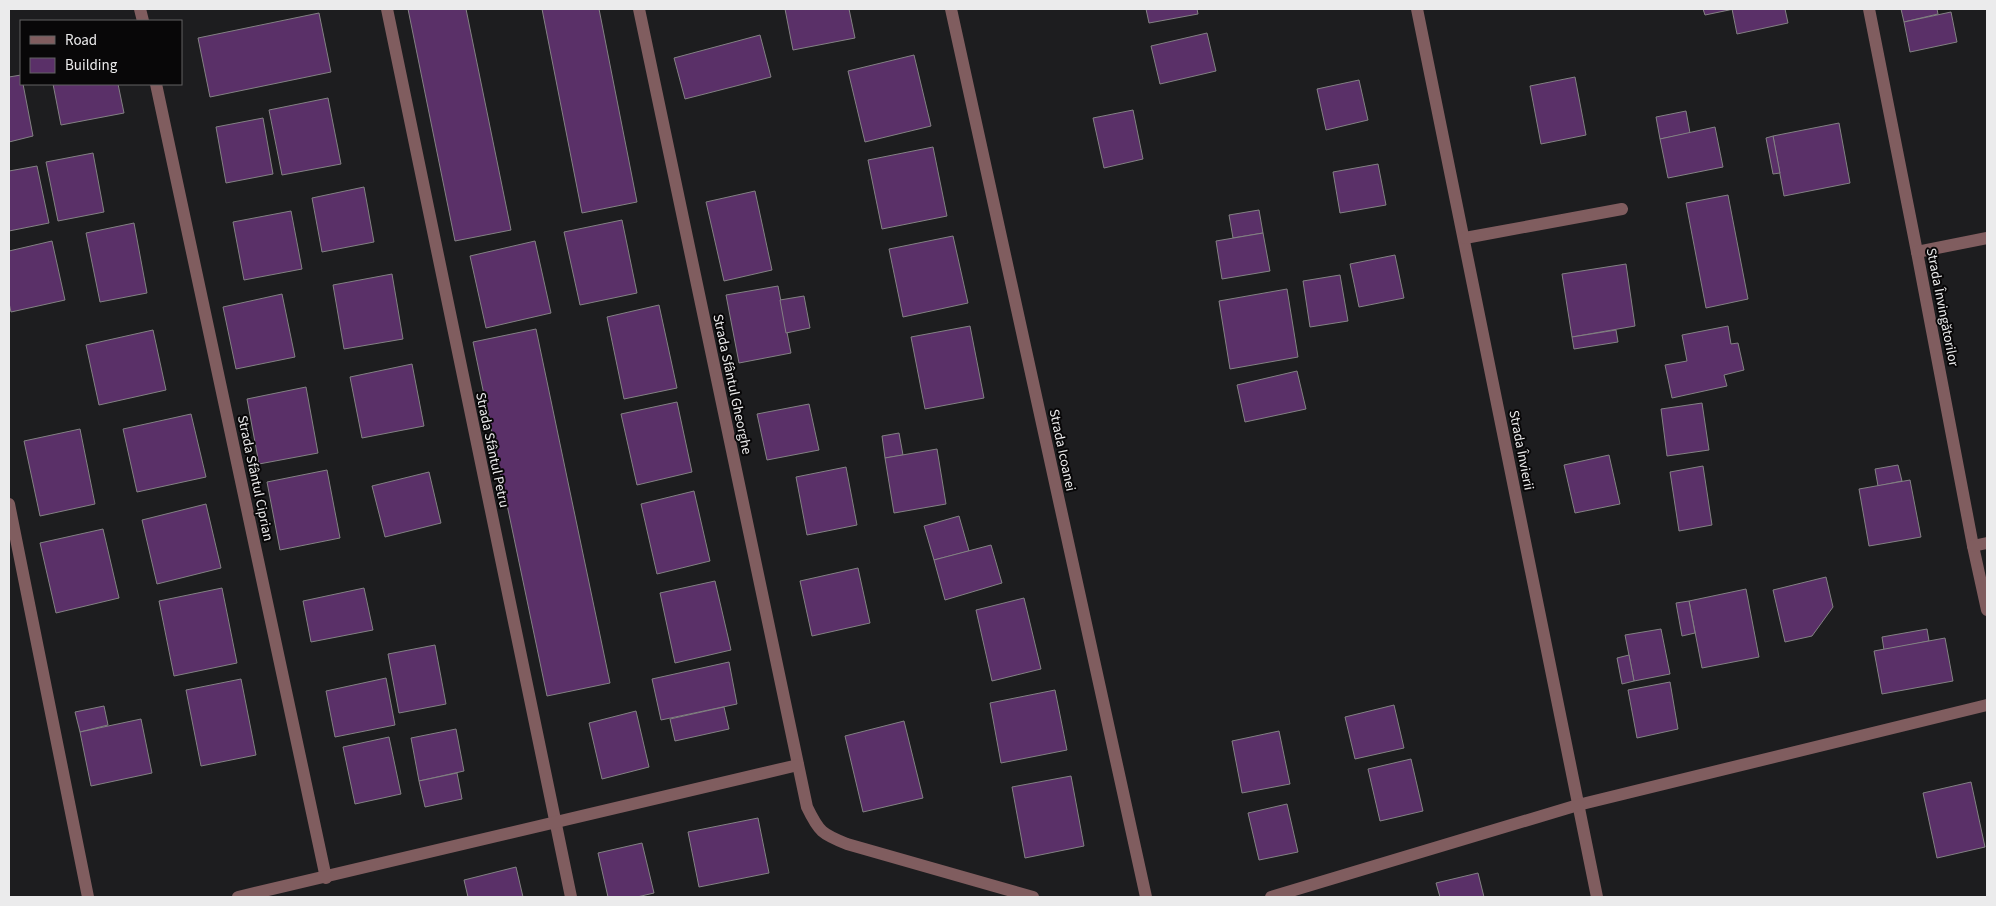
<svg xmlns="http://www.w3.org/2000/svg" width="1996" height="906" font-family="'Source Sans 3',sans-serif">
<rect width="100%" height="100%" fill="#1d1d1f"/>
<g fill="#5a3068" stroke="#838183">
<path d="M408,9H466L511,230L455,241Z"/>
<path d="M542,9H599L637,202L582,213Z"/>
<path d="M785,9H849L855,38L793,50Z"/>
<path d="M1146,9H1197L1198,14L1149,23Z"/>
<path d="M1703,9H1734L1705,15Z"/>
<path d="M1732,9H1785L1788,23L1737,34Z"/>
<path d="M1901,9H1937L1938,14L1904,22Z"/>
<path d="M1951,12L1957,42L1910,52L1904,22Z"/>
<path d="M319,13L331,72L210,97L198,38Z"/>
<path d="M1207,33L1216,71L1160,84L1151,46Z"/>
<path d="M760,35L771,77L685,99L674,58Z"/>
<path d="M914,55L931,126L865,142L848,71Z"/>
<path d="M21,75V84H23L33,136L9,142V77Z"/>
<path d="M1575,77L1586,135L1541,144L1530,86Z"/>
<path d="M1359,80L1368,120L1326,130L1317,89Z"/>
<path d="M53,84H118L124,113L61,125Z"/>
<path d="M328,98L341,164L282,175L269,110Z"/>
<path d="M1133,110L1143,159L1104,168L1093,118Z"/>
<path d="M1686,111L1690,133L1660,139L1656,117Z"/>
<path d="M263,118L273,174L226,183L216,127Z"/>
<path d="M1839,123L1850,183L1784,196L1773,136Z"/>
<path d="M1715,127L1723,167L1668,178L1660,139Z"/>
<path d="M1773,136L1780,173L1773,174L1766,138Z"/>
<path d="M933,147L947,216L882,229L868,160Z"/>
<path d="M93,153L104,212L58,221L46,162Z"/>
<path d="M1378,164L1386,205L1340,213L1333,172Z"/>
<path d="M37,166L49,223L9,231V171Z"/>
<path d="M364,187L374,242L322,252L312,198Z"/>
<path d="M755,191L772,270L724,281L706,202Z"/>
<path d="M1728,195L1748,299L1706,308L1686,203Z"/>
<path d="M1259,210L1263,233L1233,238L1229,215Z"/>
<path d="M291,211L302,269L244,280L233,222Z"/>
<path d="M622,220L637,293L580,305L564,232Z"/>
<path d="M134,223L147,293L100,302L86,233Z"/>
<path d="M1263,233L1270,271L1222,279L1216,241Z"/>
<path d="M953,236L968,303L903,317L889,249Z"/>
<path d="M52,241L65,300L11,312L9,303V251Z"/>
<path d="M535,241L551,313L486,328L470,256Z"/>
<path d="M1395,255L1404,298L1359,307L1350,264Z"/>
<path d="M1626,264L1635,326L1572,337L1562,274Z"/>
<path d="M392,274L403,339L344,349L333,285Z"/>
<path d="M1340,275L1348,321L1310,327L1303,281Z"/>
<path d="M778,286L791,353L739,363L726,295Z"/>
<path d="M1287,289L1298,357L1230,369L1219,301Z"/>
<path d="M282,294L295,357L236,369L223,307Z"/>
<path d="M804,296L810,328L786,333L780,300Z"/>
<path d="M659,305L677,388L624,399L607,317Z"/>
<path d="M970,326L984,398L925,409L911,337Z"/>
<path d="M1728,326L1731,344L1738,343L1744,370L1724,375L1727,386L1672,398L1665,365L1687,361L1682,335Z"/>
<path d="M536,329L610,683L547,696L473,342Z"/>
<path d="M153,330L166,390L99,405L86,345Z"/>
<path d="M1616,330L1618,342L1574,349L1572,337Z"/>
<path d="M412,364L424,426L362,438L350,377Z"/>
<path d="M1297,371L1306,409L1245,422L1237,385Z"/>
<path d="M306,387L318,453L259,464L247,399Z"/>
<path d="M677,402L692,472L637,485L621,414Z"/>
<path d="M1702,403L1709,450L1667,456L1661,409Z"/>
<path d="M809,404L819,450L767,460L757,414Z"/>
<path d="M191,414L206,477L137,492L123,429Z"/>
<path d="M80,429L95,504L40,516L24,441Z"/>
<path d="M899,433L903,455L885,458L882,436Z"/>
<path d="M937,449L946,504L894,513L885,458Z"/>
<path d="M1609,455L1620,504L1575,513L1564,465Z"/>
<path d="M1898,465L1902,481L1878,486L1875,469Z"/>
<path d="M1703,466L1712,525L1679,531L1670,472Z"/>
<path d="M846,467L857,525L807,535L796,477Z"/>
<path d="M327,470L340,538L280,550L267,482Z"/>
<path d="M429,472L441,523L385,537L372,486Z"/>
<path d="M1910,480L1921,537L1869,546L1859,489Z"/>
<path d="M694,491L710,561L657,574L641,504Z"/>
<path d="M206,504L221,568L157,584L142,520Z"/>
<path d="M959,516L969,551L934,560L924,526Z"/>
<path d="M103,529L119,598L56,613L40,543Z"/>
<path d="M991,545L1002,583L945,600L934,560Z"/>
<path d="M858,568L870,623L812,636L800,581Z"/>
<path d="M1826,577L1833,607L1812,636L1785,642L1773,590Z"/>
<path d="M715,581L731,650L675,663L660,593Z"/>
<path d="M222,588L237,663L174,676L159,601Z"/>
<path d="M364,588L373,630L311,642L303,601Z"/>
<path d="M1746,589L1759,657L1702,668L1689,601Z"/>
<path d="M1024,598L1041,669L992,681L976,610Z"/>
<path d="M1689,601L1695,633L1682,636L1676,603Z"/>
<path d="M1661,629L1670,674L1634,681L1625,635Z"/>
<path d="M1927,629L1929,641L1884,650L1882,637Z"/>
<path d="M1945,638L1953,681L1882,694L1874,651Z"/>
<path d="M435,645L446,704L399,713L388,654Z"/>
<path d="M1629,655L1634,681L1622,684L1617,658Z"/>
<path d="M729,662L737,704L661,720L652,679Z"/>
<path d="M386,678L395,725L335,737L326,691Z"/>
<path d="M241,679L256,755L201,766L186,690Z"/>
<path d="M1670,682L1678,729L1637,738L1628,690Z"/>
<path d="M1055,690L1067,750L1001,763L990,703Z"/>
<path d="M1394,705L1404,748L1355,759L1345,717Z"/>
<path d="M104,706L108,725L80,732L75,712Z"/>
<path d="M724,707L729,729L675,741L670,719Z"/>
<path d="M636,711L649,767L602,779L589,723Z"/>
<path d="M141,719L152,773L91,786L80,732Z"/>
<path d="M904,721L923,798L863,812L845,736Z"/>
<path d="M456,729L464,771L419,781L411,738Z"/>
<path d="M1279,731L1290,784L1242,793L1232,741Z"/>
<path d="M389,737L401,794L355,804L343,747Z"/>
<path d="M1411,759L1423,811L1380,821L1368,769Z"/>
<path d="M457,773L462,799L425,807L419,781Z"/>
<path d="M1071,776L1084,846L1025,858L1012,787Z"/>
<path d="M1971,782L1985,847L1937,858L1923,793Z"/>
<path d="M1287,804L1298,852L1259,860L1248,813Z"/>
<path d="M758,818L769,873L699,887L688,832Z"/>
<path d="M642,843L654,893L637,897H608L598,853Z"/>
<path d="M516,867L523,897H468L464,880Z"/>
<path d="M1478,873L1484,897H1440L1436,883Z"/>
</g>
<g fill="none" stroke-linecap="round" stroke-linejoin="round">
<g stroke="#805d5f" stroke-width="12">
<path d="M140,9L143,21"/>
<path d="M387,9L571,897"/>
<path d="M639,9L807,807C819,832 822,834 847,844L1033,897"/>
<path d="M951,9L1146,897"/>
<path d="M1417,9L1597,897"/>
<path d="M1869,9L1917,252L1973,546L1987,610"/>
<path d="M156,84L326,878"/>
<path d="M1465,238L1622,209"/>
<path d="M1917,252L1987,238"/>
<path d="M9,504L88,897"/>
<path d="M1973,546L1987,543"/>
<path d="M238,897L798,765"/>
<path d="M1271,897L1578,805L1987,705"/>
</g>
</g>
<g text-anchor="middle" stroke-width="4" stroke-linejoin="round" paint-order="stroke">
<g font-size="14" fill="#ebebec" stroke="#080708">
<text transform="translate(1943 307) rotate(79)" y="5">Strada Învingătorilor</text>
<text transform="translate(733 384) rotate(78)" y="5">Strada Sfântul Gheorghe</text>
<text transform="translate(493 450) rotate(78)" y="5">Strada Sfântul Petru</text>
<text transform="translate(1063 450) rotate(78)" y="5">Strada Icoanei</text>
<text transform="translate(1522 450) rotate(79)" y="5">Strada Învierii</text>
<text transform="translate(256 478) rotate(78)" y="5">Strada Sfântul Ciprian</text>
</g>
</g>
<rect width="1996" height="906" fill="none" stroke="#ebebec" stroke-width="20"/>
<rect x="20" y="20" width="162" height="65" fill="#080708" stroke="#636263"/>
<rect x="30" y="36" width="25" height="8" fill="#805d5f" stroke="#636263"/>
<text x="65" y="45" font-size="15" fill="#ebebec">Road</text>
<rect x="30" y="58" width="25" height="15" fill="#5a3068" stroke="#636263"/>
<text x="65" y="70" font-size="15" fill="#ebebec">Building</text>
</svg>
